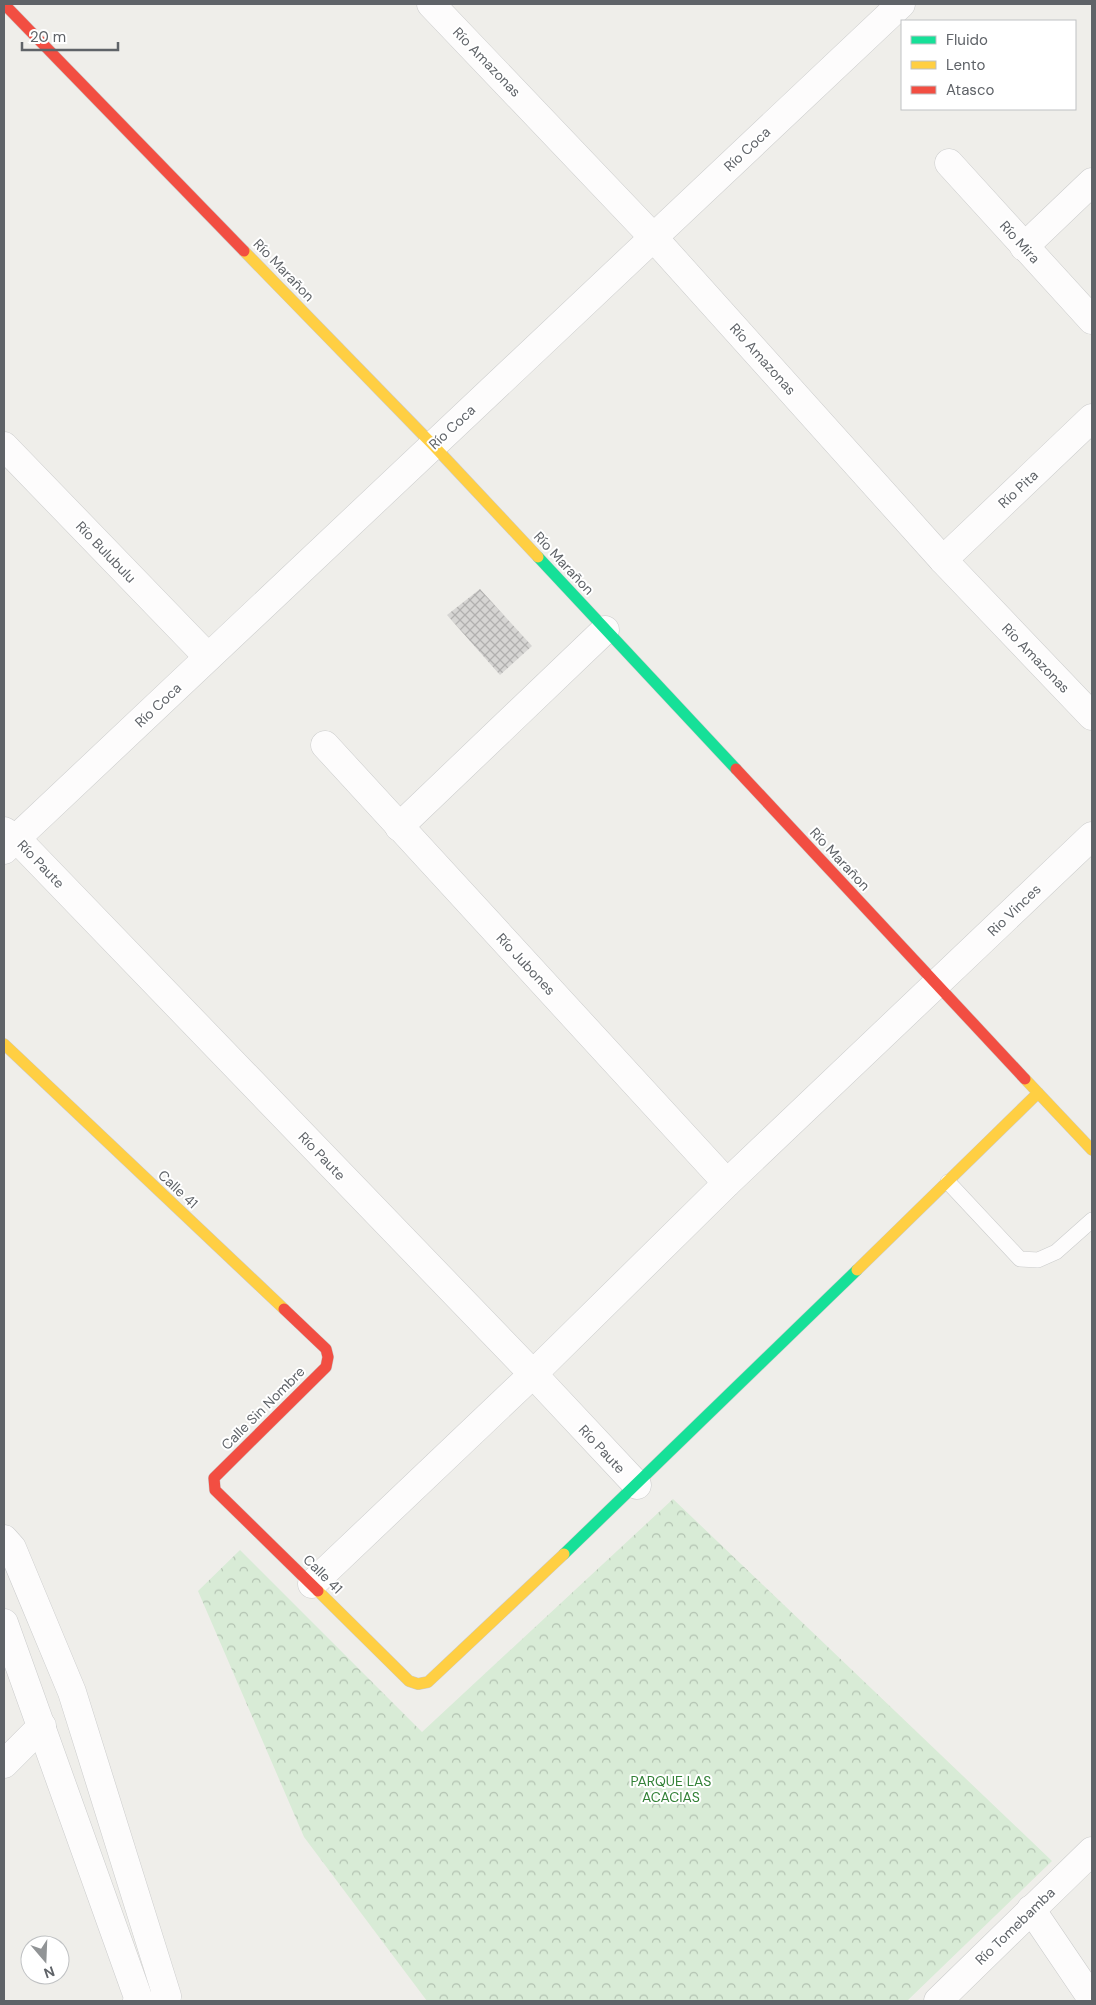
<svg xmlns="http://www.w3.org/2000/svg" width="1096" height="2005" font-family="'DM Sans',sans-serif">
<defs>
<pattern id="park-crowns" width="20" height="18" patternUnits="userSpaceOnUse" patternTransform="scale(1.25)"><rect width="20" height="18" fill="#d8ebd6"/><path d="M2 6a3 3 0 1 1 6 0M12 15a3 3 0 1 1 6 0" fill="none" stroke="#b2c2b1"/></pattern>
<pattern id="building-cross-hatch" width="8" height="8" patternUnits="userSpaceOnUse" patternTransform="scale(1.25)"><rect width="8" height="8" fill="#d6d5d3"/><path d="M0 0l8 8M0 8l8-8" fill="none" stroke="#b1b0af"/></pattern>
</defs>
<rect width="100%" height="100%" fill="#efeeea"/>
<path fill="url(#park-crowns)" d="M673,1499L1052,1861L907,2001H427L304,1837L198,1591L240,1550L422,1732Z"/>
<path fill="url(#building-cross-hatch)" d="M480,589L532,646L500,675L447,615Z"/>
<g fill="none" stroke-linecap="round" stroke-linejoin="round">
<g stroke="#cbcccc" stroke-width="16">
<path id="lane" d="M948,1182L1020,1259L1038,1260L1056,1252L1092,1220"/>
</g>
<g stroke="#cbcccc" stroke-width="29">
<g id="street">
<path d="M431,4L653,237L943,560L1092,716"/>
<path d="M949,163L1092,320"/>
<path d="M1024,247L1092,182"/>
<path d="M4,446L208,657"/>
<path d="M943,560L1092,418"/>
<path d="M325,745L727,1183"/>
<path d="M399,827L605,630"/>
<path d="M4,831L16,838L533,1374L637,1485"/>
<path d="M4,850L901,4"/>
<path d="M4,1539L12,1548L72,1692L167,1996L162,2001"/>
<path d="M312,1584L533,1374L727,1183L1092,836"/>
<path d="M4,1623L139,2000L137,2001"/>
<path d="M4,1764L42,1726"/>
<path d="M1031,1909L1092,1999"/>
<path d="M938,2001L1092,1851"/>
</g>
</g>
<g stroke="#cacacb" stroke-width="12">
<g id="fast">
<path d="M538,557L736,769"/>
<path d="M564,1554L857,1270"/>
</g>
</g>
<g stroke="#cacacb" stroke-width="12">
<g id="slow">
<path d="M244,251L433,445L538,557"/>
<path d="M4,1044L284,1309"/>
<path d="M1025,1079L1092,1150"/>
<path d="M857,1270L1038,1093"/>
<path d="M318,1591L409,1681L418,1684L428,1682L564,1554"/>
</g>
</g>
<g stroke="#cacacb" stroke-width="12">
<g id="jam">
<path d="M4,4L244,251"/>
<path d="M736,769L1025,1079"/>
<path d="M284,1309L326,1349L328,1357L326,1367L214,1478L215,1490L318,1591"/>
</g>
</g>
<use href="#lane" stroke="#fdfcfc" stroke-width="15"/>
<use href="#street" stroke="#fdfcfc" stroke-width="28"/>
<use href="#fast" stroke="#16e098" stroke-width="11"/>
<use href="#slow" stroke="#ffcf43" stroke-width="11"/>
<use href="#jam" stroke="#f24e42" stroke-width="11"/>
</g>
<g text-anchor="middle" stroke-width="4" stroke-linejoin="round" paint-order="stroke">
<g font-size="14" fill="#5f6368" stroke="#fff">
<text transform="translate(487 62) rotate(46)" y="5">Río Amazonas</text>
<text transform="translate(747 149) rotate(-43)" y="5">Río Coca</text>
<text transform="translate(1020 242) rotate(48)" y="5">Río Mira</text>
<text transform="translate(284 270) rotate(46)" y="5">Río Marañon</text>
<text transform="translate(763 359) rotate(48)" y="5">Río Amazonas</text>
<text transform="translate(452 427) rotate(-43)" y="5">Río Coca</text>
<text transform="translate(1018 489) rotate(-43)" y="5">Río Pita</text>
<text transform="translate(106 552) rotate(46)" y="5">Río Bulubulu</text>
<text transform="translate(564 563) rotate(47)" y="5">Río Marañon</text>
<text transform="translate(1036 658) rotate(46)" y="5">Río Amazonas</text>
<text transform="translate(158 705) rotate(-43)" y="5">Río Coca</text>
<text transform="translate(840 859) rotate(47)" y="5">Río Marañon</text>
<text transform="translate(41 864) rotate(46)" y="5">Río Paute</text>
<text transform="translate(1014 910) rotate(-44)" y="5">Rio Vinces</text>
<text transform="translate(526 964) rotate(47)" y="5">Río Jubones</text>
<text transform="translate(322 1156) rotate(46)" y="5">Río Paute</text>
<text transform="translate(178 1189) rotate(43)" y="5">Calle 41</text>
<text transform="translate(263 1408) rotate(-45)" y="5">Calle Sin Nombre</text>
<text transform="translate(602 1449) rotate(47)" y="5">Río Paute</text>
<text transform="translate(323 1574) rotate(45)" y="5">Calle 41</text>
<text transform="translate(1015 1926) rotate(-44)" y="5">Río Tomebamba</text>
</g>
<g font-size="14" fill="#348238" stroke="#fff">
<text x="671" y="1786">PARQUE LAS<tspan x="671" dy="16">ACACIAS</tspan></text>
</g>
</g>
<rect width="1096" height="2005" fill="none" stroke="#5f6368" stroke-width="10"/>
<rect x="901" y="20" width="175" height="90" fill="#ffffff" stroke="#bfc1c3"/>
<rect x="911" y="36" width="25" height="8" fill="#16e098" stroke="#bfc1c3"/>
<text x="946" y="45" font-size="15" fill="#5f6368">Fluido</text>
<rect x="911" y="61" width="25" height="8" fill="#ffcf43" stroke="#bfc1c3"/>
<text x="946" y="70" font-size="15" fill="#5f6368">Lento</text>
<rect x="911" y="86" width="25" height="8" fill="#f24e42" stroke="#bfc1c3"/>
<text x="946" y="95" font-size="15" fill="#5f6368">Atasco</text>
<g transform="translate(45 1960) rotate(161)"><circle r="24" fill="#ffffff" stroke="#bfc1c3"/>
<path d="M0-4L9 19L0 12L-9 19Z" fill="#919496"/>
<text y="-8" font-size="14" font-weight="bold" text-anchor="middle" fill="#5f6368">N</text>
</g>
<path d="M22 42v8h96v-8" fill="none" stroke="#5f6368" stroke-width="2.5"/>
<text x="30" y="42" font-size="15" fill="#5f6368" stroke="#ffffff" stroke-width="4" paint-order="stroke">20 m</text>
</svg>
